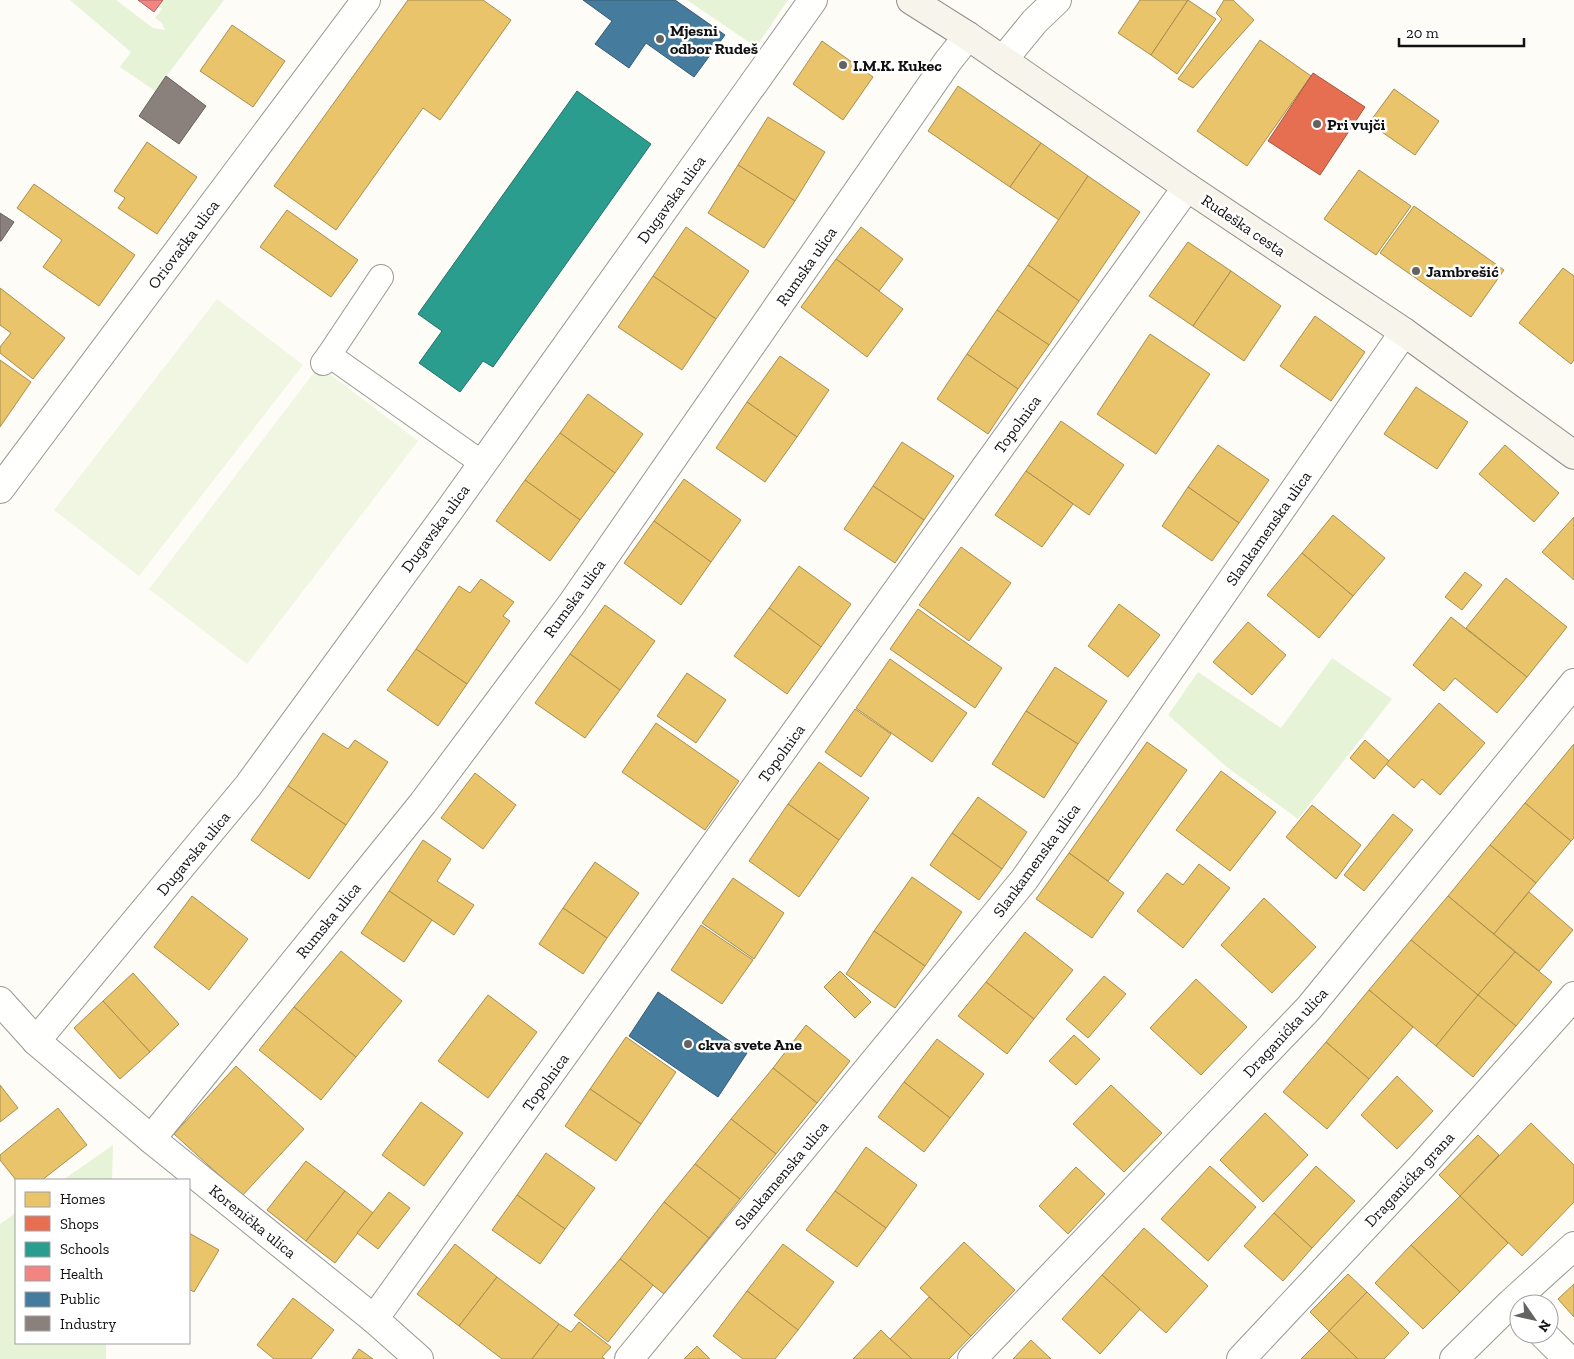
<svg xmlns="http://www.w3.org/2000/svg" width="1574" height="1359" font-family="'Zilla Slab',serif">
<rect width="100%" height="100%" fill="#fdfcf7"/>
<g fill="#e7f3d7">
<path d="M70,0H116L153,28L165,30L162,23L155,18L162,9L158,6L163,0H224L155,91L120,67L131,52Z"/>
<path d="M687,0H788L756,47Z"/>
<path d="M1332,658L1392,699L1298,819L1228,768L1168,715L1198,672L1281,728Z"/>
<path d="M113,1145L112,1180H63Z"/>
<path d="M16,1213V1343H106V1359H0V1224Z"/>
</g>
<g fill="#f0f6e1">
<path d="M217,299L303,365L139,576L54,510Z"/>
<path d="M319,366L418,441L247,664L149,589Z"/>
</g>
<g fill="#e9c46a" stroke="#a88e4f">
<path d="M408,0H483L511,20L440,120L423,108L336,230L274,186Z"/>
<path d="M1140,0H1188L1151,55L1118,33Z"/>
<path d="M1188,0L1216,19L1177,74L1151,55Z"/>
<path d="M1224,0H1233L1254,20L1193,88L1178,79L1222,19L1216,13Z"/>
<path d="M232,25L285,61L253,107L200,71Z"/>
<path d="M1260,40L1311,76L1247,166L1197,131Z"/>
<path d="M822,41L873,77L843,120L793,84Z"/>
<path d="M958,86L1041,143L1010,187L928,131Z"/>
<path d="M1394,89L1439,121L1415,155L1369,123Z"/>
<path d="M768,117L825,152L795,201L738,165Z"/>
<path d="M147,142L197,177L157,234L118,208L125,198L114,191Z"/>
<path d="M1041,143L1088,176L1059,220L1010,187Z"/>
<path d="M738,165L795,201L764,248L708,213Z"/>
<path d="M1359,170L1411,206L1376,255L1324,219Z"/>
<path d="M1088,176L1140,212L1079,301L1028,265Z"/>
<path d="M34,184L135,255L99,306L43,267L62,240L17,208Z"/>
<path d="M1414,206L1504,270L1471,317L1380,253Z"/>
<path d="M287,210L358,260L331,297L260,247Z"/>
<path d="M686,227L749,271L716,319L653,276Z"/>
<path d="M861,227L903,259L879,291L836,259Z"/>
<path d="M1188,242L1231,271L1193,326L1149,296Z"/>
<path d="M836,259L903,309L867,357L801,307Z"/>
<path d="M1028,265L1079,301L1049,345L997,310Z"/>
<path d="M1563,268L1574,276V360L1571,364L1519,323Z"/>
<path d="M1231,271L1281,306L1244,361L1193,326Z"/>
<path d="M653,276L716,319L682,370L618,327Z"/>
<path d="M0,288L65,338L33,379L0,353V347L11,333L0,325Z"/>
<path d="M997,310L1049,345L1018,389L967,354Z"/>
<path d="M1315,316L1365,352L1331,401L1280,366Z"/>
<path d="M1150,334L1210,374L1156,454L1097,414Z"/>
<path d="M967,354L1018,389L988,434L937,399Z"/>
<path d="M780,356L829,390L797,437L747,402Z"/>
<path d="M0,360L31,382L0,427Z"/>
<path d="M1416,387L1468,422L1437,469L1384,434Z"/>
<path d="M588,394L643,434L615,473L560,433Z"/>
<path d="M747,402L797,437L765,482L716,448Z"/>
<path d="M1061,421L1124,465L1089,515L1026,471Z"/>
<path d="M560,433L615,473L580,520L525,480Z"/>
<path d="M902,442L954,476L924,520L873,486Z"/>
<path d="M1218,445L1269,480L1239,523L1188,487Z"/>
<path d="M1505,445L1559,493L1534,522L1479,474Z"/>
<path d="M1026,471L1073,504L1042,547L995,515Z"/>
<path d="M684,479L741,520L711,562L654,521Z"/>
<path d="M525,480L580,520L550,561L496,521Z"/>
<path d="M873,486L924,520L895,563L844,529Z"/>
<path d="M1188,487L1239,523L1212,561L1162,526Z"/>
<path d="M1333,515L1385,558L1353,596L1302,553Z"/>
<path d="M1574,517V580L1542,552Z"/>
<path d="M654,521L711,562L681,605L624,563Z"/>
<path d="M961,547L1011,583L969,641L919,605Z"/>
<path d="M1302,553L1353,596L1319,638L1267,595Z"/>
<path d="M799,566L851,604L821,647L769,608Z"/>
<path d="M1465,572L1482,585L1462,610L1445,597Z"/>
<path d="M1506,578L1567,627L1527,677L1466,628Z"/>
<path d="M481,579L514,602L503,616L510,621L467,684L416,649L459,586L470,593Z"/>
<path d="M1119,604L1160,635L1128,677L1088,646Z"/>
<path d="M605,605L655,641L620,690L570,654Z"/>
<path d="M769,608L821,647L787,694L734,656Z"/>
<path d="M918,609L1002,668L975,708L890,649Z"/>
<path d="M1451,617L1527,677L1497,713L1455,678L1444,691L1413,665Z"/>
<path d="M1248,622L1286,655L1252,695L1213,662Z"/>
<path d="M416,649L467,684L438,726L387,690Z"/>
<path d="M570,654L620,690L585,738L535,703Z"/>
<path d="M890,659L967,713L932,762L856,708Z"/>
<path d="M1055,667L1107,701L1078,744L1026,711Z"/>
<path d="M687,673L726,700L696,743L657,716Z"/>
<path d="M1439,703L1485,743L1440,795L1422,779L1414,788L1386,764Z"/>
<path d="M855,709L891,734L861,777L825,752Z"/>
<path d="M1026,711L1078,744L1044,798L992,764Z"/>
<path d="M656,723L739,781L705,830L622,772Z"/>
<path d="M323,733L348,749L355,740L388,762L346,825L288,786Z"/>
<path d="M1365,740L1389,761L1374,779L1350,758Z"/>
<path d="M1147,742L1187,770L1108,881L1069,853Z"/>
<path d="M1574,744V838L1571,841L1525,803Z"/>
<path d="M819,762L869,798L839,840L788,804Z"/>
<path d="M1221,771L1276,812L1230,871L1176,830Z"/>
<path d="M475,773L516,805L483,849L441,818Z"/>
<path d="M288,786L346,825L309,879L251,840Z"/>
<path d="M978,797L1027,832L1002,869L952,833Z"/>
<path d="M1525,803L1571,841L1536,883L1490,845Z"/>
<path d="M788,804L839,840L799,897L749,861Z"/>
<path d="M1312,805L1361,845L1336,879L1286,837Z"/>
<path d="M1393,814L1413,830L1364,891L1344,875Z"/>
<path d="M952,833L1002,869L979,900L930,865Z"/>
<path d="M423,840L451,859L437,881L474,905L454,935L389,891Z"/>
<path d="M1490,845L1536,883L1494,934L1448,896Z"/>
<path d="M1069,853L1124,893L1092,938L1036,899Z"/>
<path d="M595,862L639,893L607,938L563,908Z"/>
<path d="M1199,864L1230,888L1183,948L1137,911L1167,873L1183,885Z"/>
<path d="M912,877L962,912L925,966L874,931Z"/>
<path d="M733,878L784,913L754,959L702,923Z"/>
<path d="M389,891L432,920L404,962L361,933Z"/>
<path d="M1529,892L1573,930L1539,971L1494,934Z"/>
<path d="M192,896L248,939L209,990L154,947Z"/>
<path d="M1448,896L1515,952L1478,995L1411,940Z"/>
<path d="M1264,898L1316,947L1272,993L1221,945Z"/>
<path d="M563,908L607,938L583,974L539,944Z"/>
<path d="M701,925L753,960L722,1004L671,970Z"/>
<path d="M874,931L925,966L895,1008L846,974Z"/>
<path d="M1025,932L1073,970L1034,1019L986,982Z"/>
<path d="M1411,940L1478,995L1436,1046L1369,990Z"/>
<path d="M341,951L402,1001L356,1057L294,1007Z"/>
<path d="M1515,952L1552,982L1516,1026L1478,995Z"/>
<path d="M840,971L871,1002L855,1018L824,987Z"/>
<path d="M133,973L179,1024L150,1052L103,1001Z"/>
<path d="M1104,976L1126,994L1088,1038L1066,1019Z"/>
<path d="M1196,979L1247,1027L1201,1075L1150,1028Z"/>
<path d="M986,982L1034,1019L1007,1054L958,1016Z"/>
<path d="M1369,990L1413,1027L1369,1079L1326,1042Z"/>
<path d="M488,995L537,1032L488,1098L438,1061Z"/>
<path d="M1478,995L1516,1026L1473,1077L1436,1046Z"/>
<path d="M103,1001L150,1052L120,1079L74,1028Z"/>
<path d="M294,1007L356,1057L321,1100L259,1050Z"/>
<path d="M806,1025L850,1061L817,1103L773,1068Z"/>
<path d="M1074,1035L1100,1059L1076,1085L1049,1061Z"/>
<path d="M626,1037L676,1072L641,1124L590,1089Z"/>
<path d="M937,1039L984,1074L950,1118L904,1082Z"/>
<path d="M1326,1042L1369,1079L1327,1129L1283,1092Z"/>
<path d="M236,1066L304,1129L242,1196L174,1134Z"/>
<path d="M773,1068L817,1103L776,1154L731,1119Z"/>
<path d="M1397,1076L1433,1111L1397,1149L1361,1115Z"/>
<path d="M904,1082L950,1118L924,1152L878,1117Z"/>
<path d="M0,1085L18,1108L0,1122Z"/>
<path d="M1111,1085L1162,1133L1124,1172L1073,1124Z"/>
<path d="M590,1089L641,1124L616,1161L565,1126Z"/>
<path d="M421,1102L463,1133L424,1186L382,1155Z"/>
<path d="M58,1108L87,1145L42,1180H16L0,1160V1155Z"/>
<path d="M1265,1113L1308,1155L1263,1202L1220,1160Z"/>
<path d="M731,1119L776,1154L740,1199L695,1164Z"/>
<path d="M1531,1123L1574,1165V1202L1522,1256L1460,1196Z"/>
<path d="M1478,1135L1499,1155L1460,1196L1439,1175Z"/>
<path d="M866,1147L917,1185L886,1228L835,1191Z"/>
<path d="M546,1153L595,1188L565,1229L517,1195Z"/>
<path d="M306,1161L345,1191L306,1241L267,1210Z"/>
<path d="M695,1164L740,1199L709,1238L664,1202Z"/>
<path d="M1210,1166L1256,1207L1208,1261L1161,1219Z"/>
<path d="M1316,1166L1355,1201L1312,1248L1274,1213Z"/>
<path d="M1076,1167L1105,1194L1068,1234L1039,1206Z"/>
<path d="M345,1191L373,1213L335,1263L306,1241Z"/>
<path d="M835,1191L886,1228L857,1267L806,1230Z"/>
<path d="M389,1192L410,1208L378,1249L357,1233Z"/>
<path d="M517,1195L565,1229L540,1264L492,1230Z"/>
<path d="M1460,1196L1508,1243L1460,1292L1411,1245Z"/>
<path d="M664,1202L709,1238L664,1294L620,1259Z"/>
<path d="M1274,1213L1312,1248L1283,1281L1244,1246Z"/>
<path d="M1144,1228L1208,1286L1166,1333L1102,1275Z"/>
<path d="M189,1233L219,1250L194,1292L189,1289Z"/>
<path d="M964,1242L1015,1290L971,1336L920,1288Z"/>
<path d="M455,1244L497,1277L459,1326L417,1294Z"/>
<path d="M783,1244L834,1282L798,1330L747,1291Z"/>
<path d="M1411,1245L1460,1292L1423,1329L1375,1283Z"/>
<path d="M620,1259L653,1285L608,1342L574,1315Z"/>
<path d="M1348,1274L1367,1292L1329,1331L1310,1312Z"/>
<path d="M1102,1275L1140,1309L1100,1354L1062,1319Z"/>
<path d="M497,1277L559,1324L532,1359H502L459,1326Z"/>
<path d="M1574,1284V1317L1558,1299Z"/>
<path d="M747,1291L798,1330L775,1359H743L713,1336Z"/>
<path d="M1367,1292L1409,1333L1384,1359H1358L1329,1331Z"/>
<path d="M929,1297L971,1336L949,1359H912L890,1339Z"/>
<path d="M293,1298L334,1330L311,1359H274L257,1345Z"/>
<path d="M579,1322L611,1347L602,1357L605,1359H532L559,1324L571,1332Z"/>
<path d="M881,1330L890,1339L912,1359H853Z"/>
<path d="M1329,1331L1358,1359H1301Z"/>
<path d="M1031,1340L1051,1359H1013Z"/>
<path d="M697,1346L710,1359H684Z"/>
<path d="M359,1349L373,1359H352Z"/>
</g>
<path fill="#e76f51" stroke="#a7533e" d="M1313,73L1365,107L1320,175L1268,141Z"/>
<path fill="#2a9d8f" stroke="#227369" d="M577,91L651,144L493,367L483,361L460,392L419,363L442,331L418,314Z"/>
<path fill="#f28482" stroke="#ae6260" d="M138,0H163L154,12Z"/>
<g fill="#457b9d" stroke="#355b73">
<path d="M583,0H675L725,35L694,77L646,43L629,68L595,44L612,21Z"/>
<path d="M658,992L747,1053L718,1097L629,1036Z"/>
</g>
<g fill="#8a817c" stroke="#665f5c">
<path d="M166,76L206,106L179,144L139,116Z"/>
<path d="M0,213L14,222L1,241H0Z"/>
</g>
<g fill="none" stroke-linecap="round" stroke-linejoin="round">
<g stroke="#979795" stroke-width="26">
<g id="lane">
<path d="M329,355L381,277"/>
<path d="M323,363L329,355L482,463"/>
</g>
</g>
<g stroke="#979795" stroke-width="30">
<g id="street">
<path d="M1003,60L1035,21L1057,0"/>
<path d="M0,489L366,0"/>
<path d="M0,1001L36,1041L151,1139L374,1319L419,1359"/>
<path d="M36,1041L248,786L448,512L813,0"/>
<path d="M151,1139L423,803L571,605L948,61L968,36"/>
<path d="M374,1319L1187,187"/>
<path d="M1543,1334L1568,1359"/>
<path d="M629,1359L1024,880L1404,332"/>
<path d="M972,1359L1309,1008L1574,683"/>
<path d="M1241,1359L1422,1166L1574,996"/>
<path d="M1454,1359L1511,1303L1574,1246"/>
</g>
</g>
<g stroke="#8e8d8b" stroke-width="30">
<path id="secondary" d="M911,0L968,36L1187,187L1404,332L1574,455"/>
</g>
<use href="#lane" stroke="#fffffe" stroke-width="24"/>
<use href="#street" stroke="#fffffe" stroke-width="28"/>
<use href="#secondary" stroke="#f6f4eb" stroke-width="28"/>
</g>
<g fill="#646362" stroke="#fff" stroke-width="2">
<circle cx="660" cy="39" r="5"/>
<circle cx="843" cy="65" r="5"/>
<circle cx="1317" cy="124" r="5"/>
<circle cx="1416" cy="271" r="5"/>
<circle cx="688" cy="1044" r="5"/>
</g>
<g text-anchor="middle" stroke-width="5" stroke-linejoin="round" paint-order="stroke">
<g font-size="16" font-weight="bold" fill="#111" stroke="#fff" text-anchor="start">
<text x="670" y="36">Mjesni<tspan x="670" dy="18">odbor Rudeš</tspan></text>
<text x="853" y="71">I.M.K. Kukec</text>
<text x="1327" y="130">Pri vujči</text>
<text x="1426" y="277">Jambrešić</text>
<text x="698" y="1050">ckva svete Ane</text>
</g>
<g font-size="16" fill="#111" stroke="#fff">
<text transform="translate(671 199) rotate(-54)" y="6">Dugavska ulica</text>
<text transform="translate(1244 225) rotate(34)" y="6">Rudeška cesta</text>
<text transform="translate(183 244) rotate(-53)" y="6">Oriovačka ulica</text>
<text transform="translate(806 266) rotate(-55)" y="6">Rumska ulica</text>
<text transform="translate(1017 424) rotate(-54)" y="6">Topolnica</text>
<text transform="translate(435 528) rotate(-54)" y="6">Dugavska ulica</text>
<text transform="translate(1268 528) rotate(-55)" y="6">Slankamenska ulica</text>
<text transform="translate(574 598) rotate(-54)" y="6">Rumska ulica</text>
<text transform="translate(781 753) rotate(-54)" y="6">Topolnica</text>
<text transform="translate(193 853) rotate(-50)" y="6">Dugavska ulica</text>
<text transform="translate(1036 860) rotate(-54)" y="6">Slankamenska ulica</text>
<text transform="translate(328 920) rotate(-51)" y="6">Rumska ulica</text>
<text transform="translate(1285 1032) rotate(-47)" y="6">Draganićka ulica</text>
<text transform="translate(545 1082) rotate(-54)" y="6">Topolnica</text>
<text transform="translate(781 1175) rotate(-50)" y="6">Slankamenska ulica</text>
<text transform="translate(1409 1179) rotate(-47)" y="6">Draganićka grana</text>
<text transform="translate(253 1221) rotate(39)" y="6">Korenička ulica</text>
</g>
</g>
<rect x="15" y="1179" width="175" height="165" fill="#ffffff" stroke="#a0a0a0"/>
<rect x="25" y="1192" width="25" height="15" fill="#e9c46a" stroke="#a0a0a0"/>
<text x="60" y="1204" font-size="15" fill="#111111">Homes</text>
<rect x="25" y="1216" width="25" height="15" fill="#e76f51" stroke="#a0a0a0"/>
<text x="60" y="1229" font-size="15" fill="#111111">Shops</text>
<rect x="25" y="1242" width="25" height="15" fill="#2a9d8f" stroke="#a0a0a0"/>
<text x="60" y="1254" font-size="15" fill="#111111">Schools</text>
<rect x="25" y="1266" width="25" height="15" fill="#f28482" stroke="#a0a0a0"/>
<text x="60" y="1279" font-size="15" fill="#111111">Health</text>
<rect x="25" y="1292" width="25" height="15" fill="#457b9d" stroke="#a0a0a0"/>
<text x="60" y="1304" font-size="15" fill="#111111">Public</text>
<rect x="25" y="1316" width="25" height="15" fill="#8a817c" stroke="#a0a0a0"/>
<text x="60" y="1329" font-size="15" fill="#111111">Industry</text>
<g transform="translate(1534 1319) rotate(124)"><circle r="24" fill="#ffffff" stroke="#a0a0a0"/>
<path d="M0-4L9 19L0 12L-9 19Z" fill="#646362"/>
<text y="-8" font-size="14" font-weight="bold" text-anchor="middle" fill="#111111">N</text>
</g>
<path d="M1399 38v8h125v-8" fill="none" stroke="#111111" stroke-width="2.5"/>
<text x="1406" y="38" font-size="15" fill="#111111" stroke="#ffffff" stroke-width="4" paint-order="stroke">20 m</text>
</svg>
